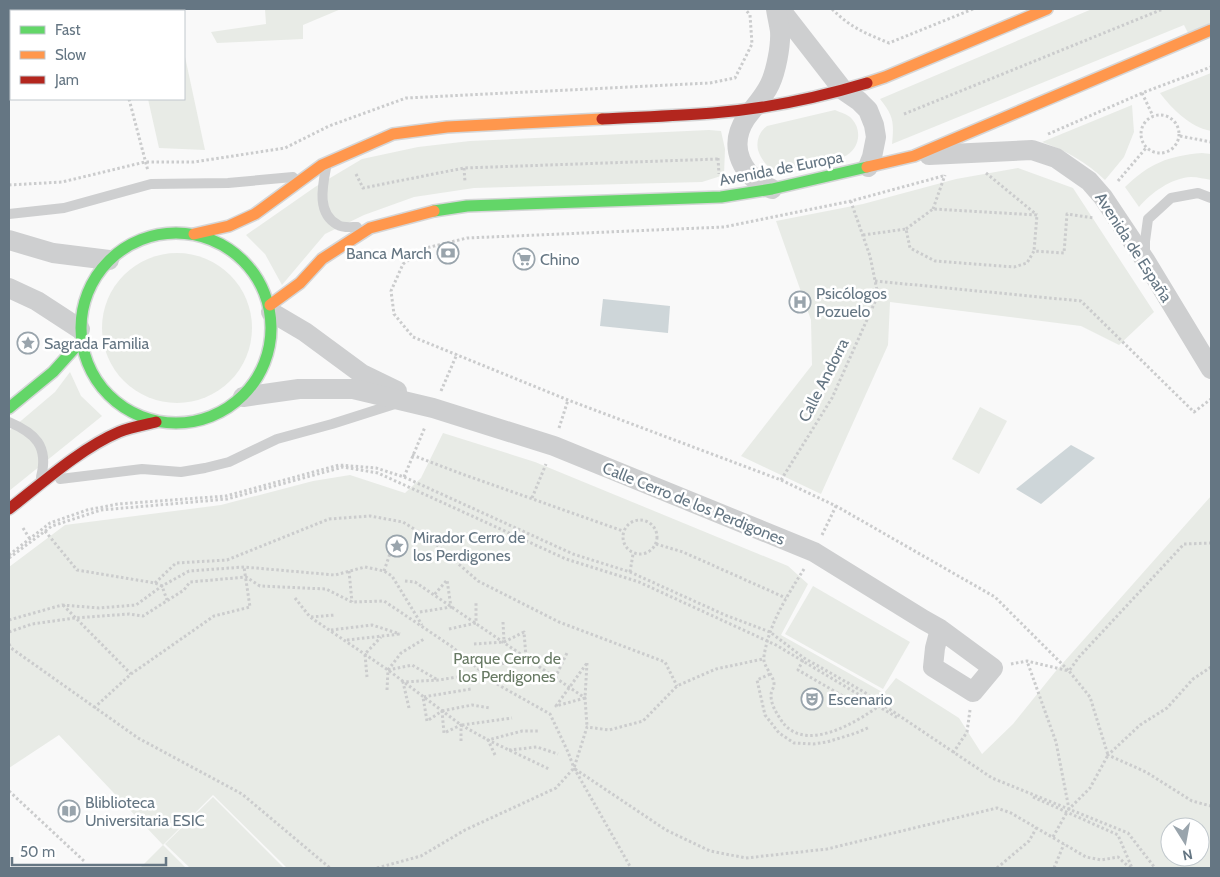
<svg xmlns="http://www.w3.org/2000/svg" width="1220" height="877" font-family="Cabin,sans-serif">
<rect width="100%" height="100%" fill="#f9f9f9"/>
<g fill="#e8ebe6" fill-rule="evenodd">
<path d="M265,9H341L303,25V39L217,43L211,32L266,24Z"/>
<path d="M1092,9H1211V23L1188,33L1184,25L892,144C894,123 894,116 880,99Z"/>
<path d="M184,52L205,150L159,148L148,99H184Z"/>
<path d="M1211,73V131C1190,127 1172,109 1160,93Z"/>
<path d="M1132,105L1134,132L1124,157L1105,180C1086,162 1067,151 1042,142Z"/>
<path d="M835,110C841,113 848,114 852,119C863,131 859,151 843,157C831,161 818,162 805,165C798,167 786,172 779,171C768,170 761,159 758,150C756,141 759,132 767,126Z"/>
<path d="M709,130L721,131L725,149L724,175L702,182L474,188L414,197L364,215L325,234L282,285L265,254L246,235L315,187L362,159L418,147L470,141Z"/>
<path d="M1202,153L1211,154V180C1205,179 1198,177 1191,177C1171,178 1151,193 1139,207L1125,187C1150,163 1168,156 1202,153Z"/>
<path d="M1018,168L1073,188L1154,312L1119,345L1081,326L890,302L888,345L821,494L741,456L812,365L811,320L776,221L863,204L956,179Z"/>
<circle cx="177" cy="328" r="75"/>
<path d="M70,372L81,396L102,416L9,491V431L55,392Z"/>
<path d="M980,407L1007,421L979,474L952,459Z"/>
<path d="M443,433L535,462L788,566L808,584L781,635L884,693L896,678L959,718L982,754L1013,724L1055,672L1211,496V868H287L213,795L163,845L186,868H140L163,845L59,735L9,768V567L65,525L221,505L313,481L350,475L405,493L421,478ZM1170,827H1200V857H1170Z"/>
<path d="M813,586L910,642L883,689L785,634Z"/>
<path d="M213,797L284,868H190L165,844Z"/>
</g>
<g fill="#ced6d9">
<path d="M603,299L670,306L668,333L600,326Z"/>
<path d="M1071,445L1095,458L1041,504L1016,489Z"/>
</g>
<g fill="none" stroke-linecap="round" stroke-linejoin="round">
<g stroke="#d5d6d7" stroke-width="14">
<g id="fast">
<path d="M434,211L467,206L721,197L772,189L867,167"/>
<circle cx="176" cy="328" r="95"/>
<path d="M9,408L53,372L81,341"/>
</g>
</g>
<g stroke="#d5d6d7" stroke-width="14">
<g id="slow">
<path d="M867,83L885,77L1047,9"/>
<path d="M867,167L914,156L1211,30"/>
<path d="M194,234L229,226L255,214L322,165L393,134L447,127L602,119"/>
<path d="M270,305L300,283L322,259L370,228L434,211"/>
</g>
</g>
<g stroke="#d5d6d7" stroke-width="14">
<g id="jam">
<path d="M602,119C639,117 676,116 713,113C764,109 817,98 867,83"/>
<path d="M9,509C41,484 81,448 119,432C131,427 144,425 156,422"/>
</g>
</g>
<g stroke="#cbcccd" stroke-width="3" stroke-dasharray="2.5 2.5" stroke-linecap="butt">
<path d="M107,9V11"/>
<path d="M832,9C851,28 865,33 889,43L973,9"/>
<path d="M1142,93L1153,116"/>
<path d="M129,99L148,171"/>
<path d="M904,114L1163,9"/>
<circle cx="1160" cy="134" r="19"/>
<path d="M1048,134L1142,93L1211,67"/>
<path d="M1180,136L1211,142"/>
<path d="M718,158L719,174"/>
<path d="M464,168L465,182"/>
<path d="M986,173L1037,215"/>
<path d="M356,174L363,188L464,168L718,159"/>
<path d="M943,176L851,201L724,227L467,238L426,248L403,264L391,291L394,314L413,337L568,400L781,480L836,506L995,597L1069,671L1079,657L1184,544L1211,543"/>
<path d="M1118,181L1146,148"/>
<path d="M9,185L62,182L145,162H194L285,148L329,126L406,98L710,83L735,78L752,44L750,15L745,9"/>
<path d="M933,209L945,175"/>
<path d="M906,229L933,209L1037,215L1034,251"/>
<path d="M863,235L906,229L910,248L935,261L1014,267L1027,263L1034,251L1064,253L1067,214L1094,218"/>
<path d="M875,281L1081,301L1194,412L1211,399"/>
<path d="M441,391L457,354"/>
<path d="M559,428L568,400"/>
<path d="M412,455L462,474L623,531"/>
<path d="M404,477L425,427"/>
<path d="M781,480L832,398L878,295L870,256L850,199"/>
<path d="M532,498L546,464"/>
<circle cx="640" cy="537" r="17"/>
<path d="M23,528L30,539"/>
<path d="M45,531L77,570L155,583L162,586L167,600"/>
<path d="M822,535L836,506"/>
<path d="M656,544L683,552L786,598"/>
<path d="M9,555L50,523L87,510L118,504L226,496L339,465L376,468L404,477L573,554L630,572L725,615L770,632L804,658L864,692L992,778L1128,833L1155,868"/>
<path d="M9,558L52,526L101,510L227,499L343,467L378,473L566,559L639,582L776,645L898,718"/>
<path d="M804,569C787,596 769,624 764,656C762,666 774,675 774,684C774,688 771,691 771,695C771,705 776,712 781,720C803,754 854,724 879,706"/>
<path d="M349,571L352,602"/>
<path d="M384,571L393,545"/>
<path d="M630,572L633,554"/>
<path d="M405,581L415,582L585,698L587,726"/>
<path d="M155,583L176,563L227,560L329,519L370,516L403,522L430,539L478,581L559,622L665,662L677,686"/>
<path d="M295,598L310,617L388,670L461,725L488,740L549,769"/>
<path d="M63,605L131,674"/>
<path d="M420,612L451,607L447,580L434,595"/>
<path d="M311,617L335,615"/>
<path d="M9,620L62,605L99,608L136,605L162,586L189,571L244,567L335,575L365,567L384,571L392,576L422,625"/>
<path d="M503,622L504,641"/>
<path d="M449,629L476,623V601"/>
<path d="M331,630L372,625L400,634"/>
<path d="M9,632L32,624L75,618L129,614L143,616L184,590L190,582L246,577L260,586L326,589L352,602L384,601L451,646L495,683L550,714L568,752L574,768L631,868"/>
<path d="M347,640L400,634"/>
<path d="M9,644L11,648L138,738L242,794L330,868"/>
<path d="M474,644L504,642L524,632L526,657L501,664"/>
<path d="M803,660L798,670L855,703L862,695"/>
<path d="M587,663L585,698L556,706Z"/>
<path d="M1011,664L1027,661L1069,671L1090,697L1108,755L1090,788L1069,809L1056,742L1027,661"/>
<path d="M1211,667L1193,679L1167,708L1140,725L1108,755L1146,772L1192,801L1211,806"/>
<path d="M388,670L401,653L424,639"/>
<path d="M770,674L757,680L765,715L779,733L794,743L813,744L827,742L856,733L870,727"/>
<path d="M367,677L365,654L381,637"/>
<path d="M555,678L567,653"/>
<path d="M387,690L388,670L412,665L438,680"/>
<path d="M94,708L131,674L214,616L250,607L244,567"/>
<path d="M409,708L403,682L439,680L463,676"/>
<path d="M442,711L472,705L490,708"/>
<path d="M462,725L512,718"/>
<path d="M461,741V725L444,733L442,711L427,721L423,697L471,689"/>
<path d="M509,750L537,747L558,754"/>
<path d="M953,753L967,732L970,710"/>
<path d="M495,755L488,740L522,731H538"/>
<path d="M575,769L666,830L710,851L746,858L827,849L997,808L1011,813L1086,857L1101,860L1118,857L1130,868"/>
<path d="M9,791L84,861"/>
<path d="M1033,797L1118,835L1132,868"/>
<path d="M1053,837L1067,812"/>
<path d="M377,868L421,856L465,830L556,788L574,768L587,727L609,730L643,721L677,686L716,669L763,659"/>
<path d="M997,868L1029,841L1037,827"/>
<path d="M1054,868L1064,844"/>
</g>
<g stroke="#cecfd0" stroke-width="10">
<path d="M326,168C322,188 317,214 338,225C342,228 351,227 357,227"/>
<path d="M9,214L64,208L151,184L228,183L293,177"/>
<path d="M1145,255V241L1148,219L1171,198L1198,193L1211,198"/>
<path d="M9,422C35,433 49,446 41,477"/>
<path d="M60,479L142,469L181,472L205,468L229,462L277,439L332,424L398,403"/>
</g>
<g stroke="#cecfd0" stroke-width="20">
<path d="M780,9L843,90L859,101L868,110L874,125L876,137L872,157L868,167"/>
<path d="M929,155L1032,150L1056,158L1089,181L1103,197L1145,260L1211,369"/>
<path d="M772,189C742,177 727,147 746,118C754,107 764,97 770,84C776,71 781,46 780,31C779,24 777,16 776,9"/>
<path d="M9,240L53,253L109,260"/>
<path d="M9,288L37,301L80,329"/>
<path d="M271,312L305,332L362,374L397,391"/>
<path d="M243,397L299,389H353L433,408L554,446L814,552L924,620L940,629L993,668L973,692L933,667L935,648L940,629"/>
</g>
<use href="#fast" stroke="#63d668" stroke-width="11"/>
<use href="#slow" stroke="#ff974d" stroke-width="11"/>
<use href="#jam" stroke="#b3261e" stroke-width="11"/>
</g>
<defs>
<g id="bank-ring" transform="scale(1.125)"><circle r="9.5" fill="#fff" stroke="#99a4ac" stroke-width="1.5"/><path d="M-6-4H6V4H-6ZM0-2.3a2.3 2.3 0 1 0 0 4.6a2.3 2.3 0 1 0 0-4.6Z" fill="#99a4ac"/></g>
<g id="supermarket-ring" transform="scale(1.125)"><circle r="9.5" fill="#fff" stroke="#99a4ac" stroke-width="1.5"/><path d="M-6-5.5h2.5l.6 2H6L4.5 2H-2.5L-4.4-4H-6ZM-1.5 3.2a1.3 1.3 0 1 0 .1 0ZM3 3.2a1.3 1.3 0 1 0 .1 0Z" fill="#99a4ac"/></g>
<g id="hospital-ring" transform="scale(1.125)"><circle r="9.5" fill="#fff" stroke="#99a4ac" stroke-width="1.5"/><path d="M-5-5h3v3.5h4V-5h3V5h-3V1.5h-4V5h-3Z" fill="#99a4ac"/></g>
<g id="sight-ring" transform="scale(1.125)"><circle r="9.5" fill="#fff" stroke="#99a4ac" stroke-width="1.5"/><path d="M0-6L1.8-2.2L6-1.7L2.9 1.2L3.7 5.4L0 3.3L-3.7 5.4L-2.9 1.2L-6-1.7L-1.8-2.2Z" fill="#99a4ac"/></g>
<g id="theatre-ring" transform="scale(1.125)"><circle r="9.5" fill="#fff" stroke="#99a4ac" stroke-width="1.5"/><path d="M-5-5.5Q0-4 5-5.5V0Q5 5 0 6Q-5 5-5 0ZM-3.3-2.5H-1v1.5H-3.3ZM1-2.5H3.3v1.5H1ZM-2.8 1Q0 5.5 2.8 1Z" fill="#99a4ac"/></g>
<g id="library-ring" transform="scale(1.125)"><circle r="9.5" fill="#fff" stroke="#99a4ac" stroke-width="1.5"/><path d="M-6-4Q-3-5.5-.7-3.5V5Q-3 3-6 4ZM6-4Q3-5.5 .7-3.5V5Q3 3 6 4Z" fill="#99a4ac"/></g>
</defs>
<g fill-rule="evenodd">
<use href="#bank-ring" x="448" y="253"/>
<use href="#supermarket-ring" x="524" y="259"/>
<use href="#hospital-ring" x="800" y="302"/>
<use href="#sight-ring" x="28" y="343"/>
<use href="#sight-ring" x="397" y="546"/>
<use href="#theatre-ring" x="812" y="699"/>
<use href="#library-ring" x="69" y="811"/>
</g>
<g text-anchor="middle" stroke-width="5" stroke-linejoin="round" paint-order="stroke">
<g font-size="16" fill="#657683" stroke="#fff">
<text transform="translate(781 168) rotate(-11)" y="6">Avenida de Europa</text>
<text transform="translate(1134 247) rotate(57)" y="6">Avenida de España</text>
<text transform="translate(823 380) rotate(-63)" y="6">Calle Andorra</text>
<text transform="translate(694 503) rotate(22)" y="6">Calle Cerro de los Perdigones</text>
</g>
<g font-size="16" fill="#657683" stroke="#fff" text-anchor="start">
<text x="432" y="259" text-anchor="end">Banca March</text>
<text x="540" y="265">Chino</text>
<text x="816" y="299">Psicólogos<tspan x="816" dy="18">Pozuelo</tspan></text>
<text x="44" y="349">Sagrada Familia</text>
<text x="413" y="543">Mirador Cerro de<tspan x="413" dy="18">los Perdigones</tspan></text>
<text x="828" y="705">Escenario</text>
<text x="85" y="808">Bliblioteca<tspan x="85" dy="18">Universitaria ESIC</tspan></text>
</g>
<g font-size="16" fill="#687a64" stroke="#fff">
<text x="507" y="664">Parque Cerro de<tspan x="507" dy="18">los Perdigones</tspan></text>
</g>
</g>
<rect width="1220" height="877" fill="none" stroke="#657683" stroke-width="20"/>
<rect x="10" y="10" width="175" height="90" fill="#ffffff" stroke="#c1c8cd"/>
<rect x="20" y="26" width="25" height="8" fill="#63d668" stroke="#c1c8cd"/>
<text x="55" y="35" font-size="15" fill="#657683">Fast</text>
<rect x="20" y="51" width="25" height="8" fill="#ff974d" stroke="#c1c8cd"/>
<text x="55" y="60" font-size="15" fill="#657683">Slow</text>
<rect x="20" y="76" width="25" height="8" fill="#b3261e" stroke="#c1c8cd"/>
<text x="55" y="85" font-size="15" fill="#657683">Jam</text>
<g transform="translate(1185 842) rotate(169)"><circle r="24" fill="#ffffff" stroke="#c1c8cd"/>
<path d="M0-4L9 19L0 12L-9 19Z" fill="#99a4ac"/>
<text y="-8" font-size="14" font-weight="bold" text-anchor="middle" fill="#657683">N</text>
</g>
<path d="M12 857v8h154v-8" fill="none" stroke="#657683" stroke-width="2.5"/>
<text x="20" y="857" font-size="15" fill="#657683" stroke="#ffffff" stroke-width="4" paint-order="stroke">50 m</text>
</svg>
